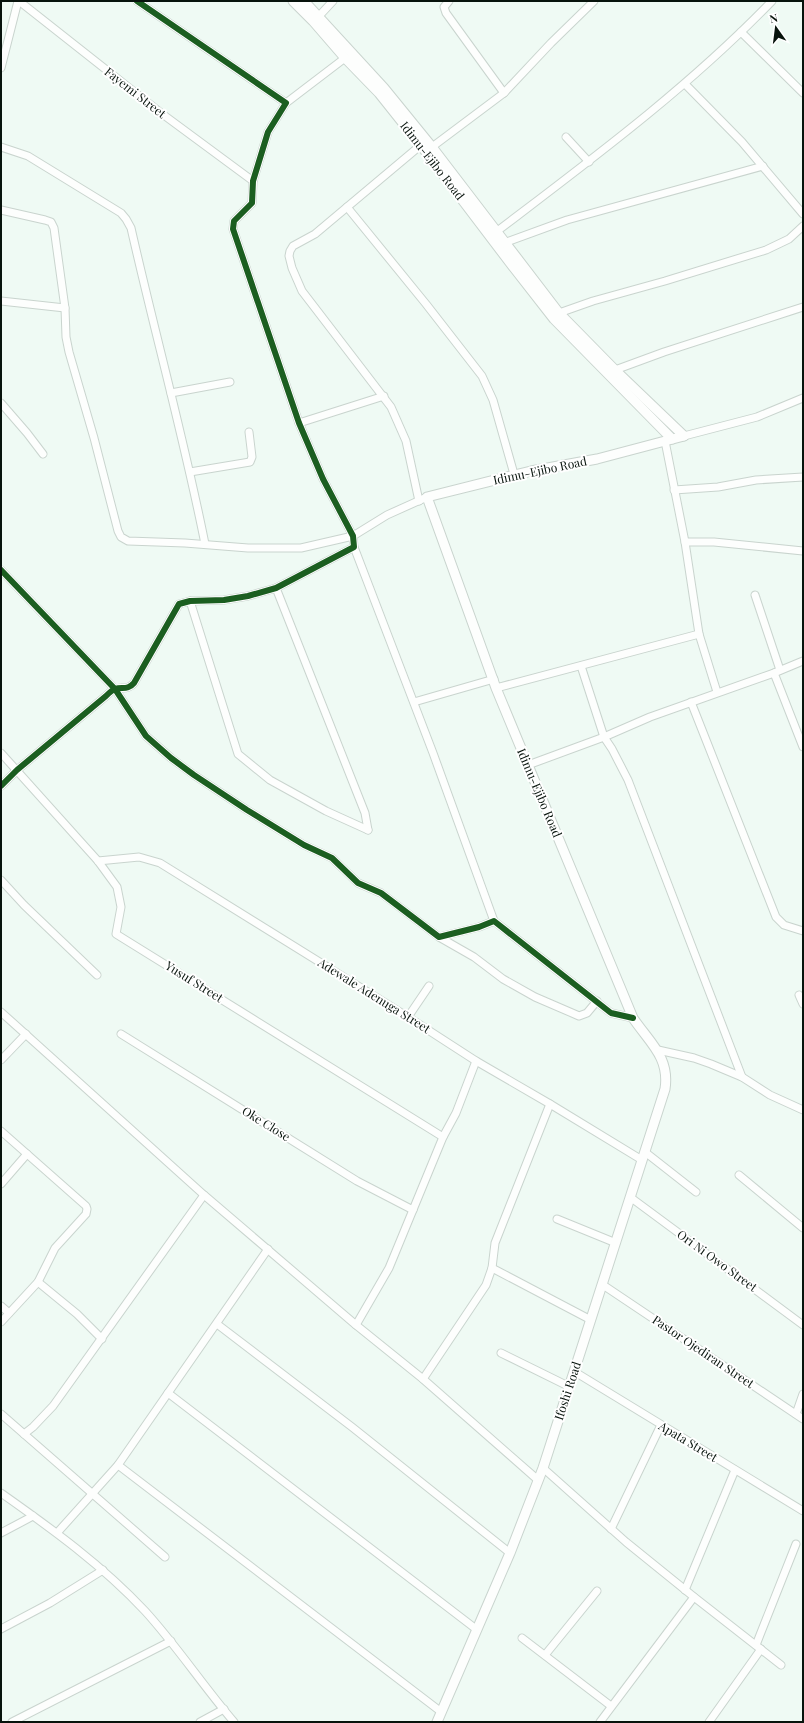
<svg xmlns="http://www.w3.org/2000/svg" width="804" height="1723" font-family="'Playfair Display',serif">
<rect width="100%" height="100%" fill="#effaf4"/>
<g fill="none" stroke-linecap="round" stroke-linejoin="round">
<g stroke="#c9d4ce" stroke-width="9">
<g id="minor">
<path d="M19,1L161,113L253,181"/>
<path d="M449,1L444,7L446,13L504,93"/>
<path d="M319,16L333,1"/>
<path d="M741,32L803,93"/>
<path d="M1,68L18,1"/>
<path d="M685,84L742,142L803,214"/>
<path d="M286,103L345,58"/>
<path d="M566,137L589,162"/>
<path d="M1,147L28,156L121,213L126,219L131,228C155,334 184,438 205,544"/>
<path d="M432,147L504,93L551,43L594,1"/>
<path d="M347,207L426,304L482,376L493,400L514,474"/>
<path d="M1,210L45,220L51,222L54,228L65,308L66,337L69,352L94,438L118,531L121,537L128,541L185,543L248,548H301L353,536L387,515L427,497"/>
<path d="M496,232C592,159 688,88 772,1"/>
<path d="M504,243L567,220L763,166"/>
<path d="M1,301L65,308"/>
<path d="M559,313L593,301L665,281L766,250L789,239L803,226"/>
<path d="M615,370L664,352L803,307"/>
<path d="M171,393L230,382"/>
<path d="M1,403L27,433L43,454"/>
<path d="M299,423L384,396"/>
<path d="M684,436L757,417L803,398"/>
<path d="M665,441L685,542L699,634L717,692"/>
<path d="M190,472L250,462L252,457L249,432"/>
<path d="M674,490L718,487L756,480L803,477"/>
<path d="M419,501L406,441L391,407L302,291L292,268L289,256L290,251L293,246L315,234L421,145"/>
<path d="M685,542H714L803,551"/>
<path d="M354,547L433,753L494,921"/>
<path d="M1,570L115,689L146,736L171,758L194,775L247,810L304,845L332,858L358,883L381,893L439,937L479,927L494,921L611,1013L633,1018"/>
<path d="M276,588L365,813L368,830"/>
<path d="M755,595L780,670"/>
<path d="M190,601L238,754L270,780L326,811L368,830"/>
<path d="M581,666L604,737L612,749L628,780L742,1077"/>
<path d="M774,673L803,747"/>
<path d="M496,688L699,634"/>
<path d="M414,702L494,679"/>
<path d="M691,702L776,917L784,925L803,931"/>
<path d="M1,753L98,861L117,887L121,907L116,934L443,1137"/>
<path d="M528,765L604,737L650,717L774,673L803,661"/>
<path d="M1,786L17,770L106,696C108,694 112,690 115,689C123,687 128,690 134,683L179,604L190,601L224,600L248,596L276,588L354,547L353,536L323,479L299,423L233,229L234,221L252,203L253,181L268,132L286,103L137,1"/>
<path d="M98,861L139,857L160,863L408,1017L476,1061L550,1104L642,1160"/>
<path d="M1,880L24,905L97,975"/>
<path d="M439,937L474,957L503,979L535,997L579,1016L587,1013L597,1001"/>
<path d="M799,995L803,1004"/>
<path d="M1,1012L204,1195L356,1325L423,1379L538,1480"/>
<path d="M408,1017L429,986"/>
<path d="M121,1034L357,1181L413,1210"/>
<path d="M658,1050L694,1058L711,1064L742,1077L770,1095L803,1110"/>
<path d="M1,1060L26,1034"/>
<path d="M1,1131L86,1206L87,1209L86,1214L55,1248L38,1282L1,1322"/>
<path d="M645,1152L696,1192"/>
<path d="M739,1175L803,1228"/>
<path d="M1,1184L27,1154"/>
<path d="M630,1197L803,1325"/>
<path d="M557,1219L616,1243"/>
<path d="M492,1268L591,1320"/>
<path d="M38,1282L77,1314L102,1339"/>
<path d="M603,1285L803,1419"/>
<path d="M1,1306L9,1313"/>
<path d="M217,1324L352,1427L510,1553"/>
<path d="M356,1325L389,1268L443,1137L456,1113L476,1061"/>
<path d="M501,1353L570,1387"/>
<path d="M575,1372L803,1511"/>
<path d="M423,1379L486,1285L492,1268L495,1243L550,1104"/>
<path d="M168,1393L476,1629"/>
<path d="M1,1414L165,1557"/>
<path d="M796,1414L803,1394"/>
<path d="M24,1434L33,1427L53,1406L204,1195"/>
<path d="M118,1465L440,1711"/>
<path d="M543,1468L626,1542L694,1597L781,1665"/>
<path d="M1,1493C52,1529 102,1565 145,1611C177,1646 203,1686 234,1722"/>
<path d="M611,1529L661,1425"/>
<path d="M1,1533L33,1516"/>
<path d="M57,1533L118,1465L268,1249"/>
<path d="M685,1590L735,1470"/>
<path d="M1,1629L50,1603L103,1570"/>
<path d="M522,1638L611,1706"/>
<path d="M756,1645L796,1544"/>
<path d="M545,1655L597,1591"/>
<path d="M12,1722L171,1641"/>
<path d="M200,1722L224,1709"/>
<path d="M600,1722L694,1597"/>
<path d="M709,1722L761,1649"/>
</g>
</g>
<g stroke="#c9d4ce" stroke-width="11">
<g id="major">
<path d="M293,1L313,21L345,58L379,93L426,152L511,264L554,319L672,439"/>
<path d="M304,1L384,88L432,147L559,313L615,370L684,436"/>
<path d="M437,1722L510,1553L543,1468L665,1089C670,1057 649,1042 633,1018L496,688L427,497L531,471L597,459L684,436"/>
</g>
</g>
<use href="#minor" stroke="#fdfefd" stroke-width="7"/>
<use href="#major" stroke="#fdfefd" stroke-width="9"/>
<g stroke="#fff" stroke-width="8">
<g id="cycleway">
<path d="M1,570L115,689L146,736L171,758L194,775L247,810L304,845L332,858L358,883L381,893L439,937L479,927L494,921L611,1013L633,1018"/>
<path d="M1,786L17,770L106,696C108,694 112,690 115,689C123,687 128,690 134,683L179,604L190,601L224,600L248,596L276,588L354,547L353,536L323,479L299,423L233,229L234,221L252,203L253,181L268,132L286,103L137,1"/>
</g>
</g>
<use href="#cycleway" stroke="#1b5e20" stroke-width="6"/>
</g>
<g text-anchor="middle" stroke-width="4" stroke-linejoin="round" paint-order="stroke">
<g font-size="12" fill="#07130c" stroke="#fff">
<text transform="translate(135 93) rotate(38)" y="4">Fayemi Street</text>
<text transform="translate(432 161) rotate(52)" y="4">Idimu-Ejibo Road</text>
<text transform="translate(540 471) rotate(-12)" y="4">Idimu-Ejibo Road</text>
<text transform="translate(539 793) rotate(67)" y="4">Idimu-Ejibo Road</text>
<text transform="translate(194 982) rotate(32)" y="4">Yusuf Street</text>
<text transform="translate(374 996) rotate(32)" y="4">Adewale Adenuga Street</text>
<text transform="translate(266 1124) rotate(32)" y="4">Oke Close</text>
<text transform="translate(717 1261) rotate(36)" y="4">Ori Ni Owo Street</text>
<text transform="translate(703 1352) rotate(34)" y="4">Pastor Ojediran Street</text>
<text transform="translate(568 1391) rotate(-72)" y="4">Ifoshi Road</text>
<text transform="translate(688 1442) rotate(31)" y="4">Apata Street</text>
</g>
</g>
<rect width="804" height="1723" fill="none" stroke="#07130c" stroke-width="4"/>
<g transform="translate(776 28) rotate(346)" stroke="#ffffff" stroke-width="3" paint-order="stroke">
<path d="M0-3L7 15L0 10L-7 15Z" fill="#07130c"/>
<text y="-6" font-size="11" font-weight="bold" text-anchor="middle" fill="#07130c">N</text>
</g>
</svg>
